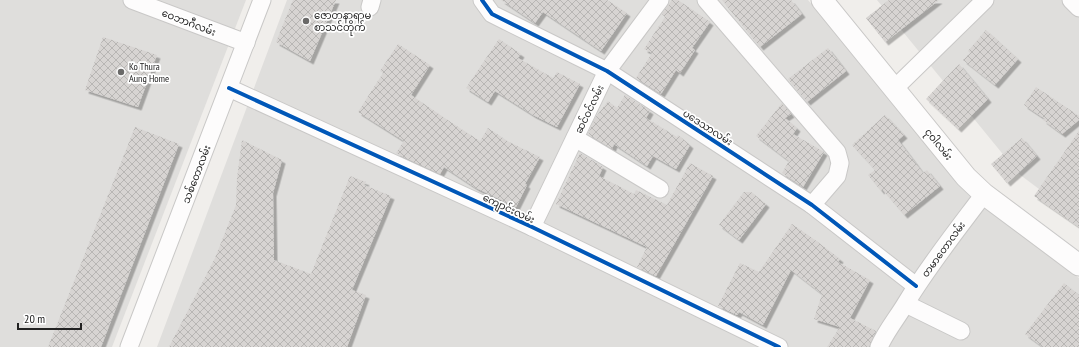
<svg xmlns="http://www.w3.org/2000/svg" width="1079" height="347" font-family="'PT Sans Narrow','Noto Sans Myanmar',sans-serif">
<defs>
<pattern id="building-cross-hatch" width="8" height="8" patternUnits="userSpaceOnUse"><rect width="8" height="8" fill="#d7d4d2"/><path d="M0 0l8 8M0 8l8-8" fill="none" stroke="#b8b6b4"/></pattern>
<filter id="shadow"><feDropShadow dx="3.5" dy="3.5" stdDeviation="0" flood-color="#0004"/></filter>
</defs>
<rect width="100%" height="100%" fill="#f0eeeb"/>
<g fill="#dfdedc">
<path d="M0,0H246L112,347H0Z"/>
<path d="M287,0H808L976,201L1079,278V347H157Z"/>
<path d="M877,0H1079V219L1019,174Z"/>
</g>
<g fill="url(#building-cross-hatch)" filter="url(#shadow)">
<path d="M293,0H336L310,61L276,42Z"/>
<path d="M501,0H607L627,13L601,51L543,12L535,23Z"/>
<path d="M672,0H678L710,22L692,48L695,50L680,73L676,70L661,94L636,78L652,53L644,49L665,17L662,14Z"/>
<path d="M722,0H791L802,14L760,47Z"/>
<path d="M889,0H939L885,42L866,18Z"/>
<path d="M986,30L1018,59L995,85L963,60L970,53L968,51Z"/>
<path d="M103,37L157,55L138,107L85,90Z"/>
<path d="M499,39L521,54L518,58L553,78L557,72L580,84L557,127L533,115L495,91L488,102L466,88Z"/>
<path d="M398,44L430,65L411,95L452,123L480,141L488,128L509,142L540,157L525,184L527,185L516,207L476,188L444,167L440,174L399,155L396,153L404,141L358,112L383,73L380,71Z"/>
<path d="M828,48L846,71L807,102L788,79Z"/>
<path d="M959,64L988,99L958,129L926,99Z"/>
<path d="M1036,87L1079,116V120L1062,134L1043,120L1045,119L1024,105Z"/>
<path d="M625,95L650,111L646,118L677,137L678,135L690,145L676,169L653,156L647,166L614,144L612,149L588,134L595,118L608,101L617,108Z"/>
<path d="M782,103L791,114L785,118L797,128L793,134L824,152L803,187L782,173L789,161L756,136Z"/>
<path d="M885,115L904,135L898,140L923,173L927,170L940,186L904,215L882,189L881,191L868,175L875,170L852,145Z"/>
<path d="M135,127L179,144L101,347H48Z"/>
<path d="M1079,131V227L1034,196Z"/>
<path d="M1022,138L1037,156L1007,183L991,164Z"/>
<path d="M242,140L282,160L273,193L274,260L311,274L350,176L366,182L364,185L391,196L352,290L366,295L347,347H169L215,258L236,205L237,178Z"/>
<path d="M580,153L603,167L599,176L634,194L636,190L667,205L690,163L713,176L656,276L637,267L647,247L556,204Z"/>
<path d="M744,192H751L766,204L739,240L719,225Z"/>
<path d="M792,224L815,240L840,259L838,262L870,280L850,318L876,331L869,347H827L840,327L814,319L822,294L791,270L763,325L739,312L737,315L718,306L740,263L759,272Z"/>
<path d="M1064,283L1079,295V347H1043L1025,334Z"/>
</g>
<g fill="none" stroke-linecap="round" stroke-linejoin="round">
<g stroke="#c9c8c7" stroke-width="19">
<g id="minor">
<path d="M132,0L246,43"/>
<path d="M482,0L492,14L607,71L812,205L916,286"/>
<path d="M706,0L837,152L840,163L837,176L812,205"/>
<path d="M1071,0L1079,8"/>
<path d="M370,7L372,0"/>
<path d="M229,88L532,227L779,347"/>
<path d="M894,89L985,0"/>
<path d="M575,138L660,189"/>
<path d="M532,227L607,71L660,0"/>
<path d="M906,304L961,331"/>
<path d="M129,347L262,0"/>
<path d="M879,347C886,331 897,318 906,303C929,265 957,230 984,194"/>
</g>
</g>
<g stroke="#c9c8c7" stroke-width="23">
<path id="tertiary" d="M822,0L966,177L984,194L1079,265"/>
</g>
<use href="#minor" stroke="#fdfcfc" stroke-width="17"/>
<use href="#tertiary" stroke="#fdfcfc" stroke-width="21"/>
<g stroke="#fff" stroke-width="6">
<g id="cycleway">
<path d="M482,0L492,14L607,71L812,205L916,286"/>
<path d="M229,88L532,227L779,347"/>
</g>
</g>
<use href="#cycleway" stroke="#0057b8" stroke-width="4"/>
</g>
<g fill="#6a6968" stroke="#fff" stroke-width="1.5">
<circle cx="306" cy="21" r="4"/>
<circle cx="121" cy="72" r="4"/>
</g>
<g text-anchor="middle" stroke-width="3.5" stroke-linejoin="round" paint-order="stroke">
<g font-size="10" fill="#222" stroke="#fff" text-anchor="start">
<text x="314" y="19">ဇောတနာရာမ<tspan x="314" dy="12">စာသင်တိုက်</tspan></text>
<text x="129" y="70">Ko Thura<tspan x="129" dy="12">Aung Home</tspan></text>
</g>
<g font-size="10" fill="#222" stroke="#fff">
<text transform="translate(189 22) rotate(21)" y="4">ဝေဘာဂီလမ်း</text>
<text transform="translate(589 109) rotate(-64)" y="4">ဆင်ဝင်လမ်း</text>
<text transform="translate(708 127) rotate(33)" y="4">ပဒေသာလမ်း</text>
<text transform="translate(939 144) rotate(51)" y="4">ငုဝါလမ်း</text>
<text transform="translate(196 174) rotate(-69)" y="4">သစ်တောလမ်း</text>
<text transform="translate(509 208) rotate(25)" y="4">ကျောင်းလမ်း</text>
<text transform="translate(943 249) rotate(-54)" y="4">တမာတောလမ်း</text>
</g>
</g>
<path d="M18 323v6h63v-6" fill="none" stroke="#222222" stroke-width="2"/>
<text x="24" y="323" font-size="12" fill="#222222" stroke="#ffffff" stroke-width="3" paint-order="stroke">20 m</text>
</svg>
